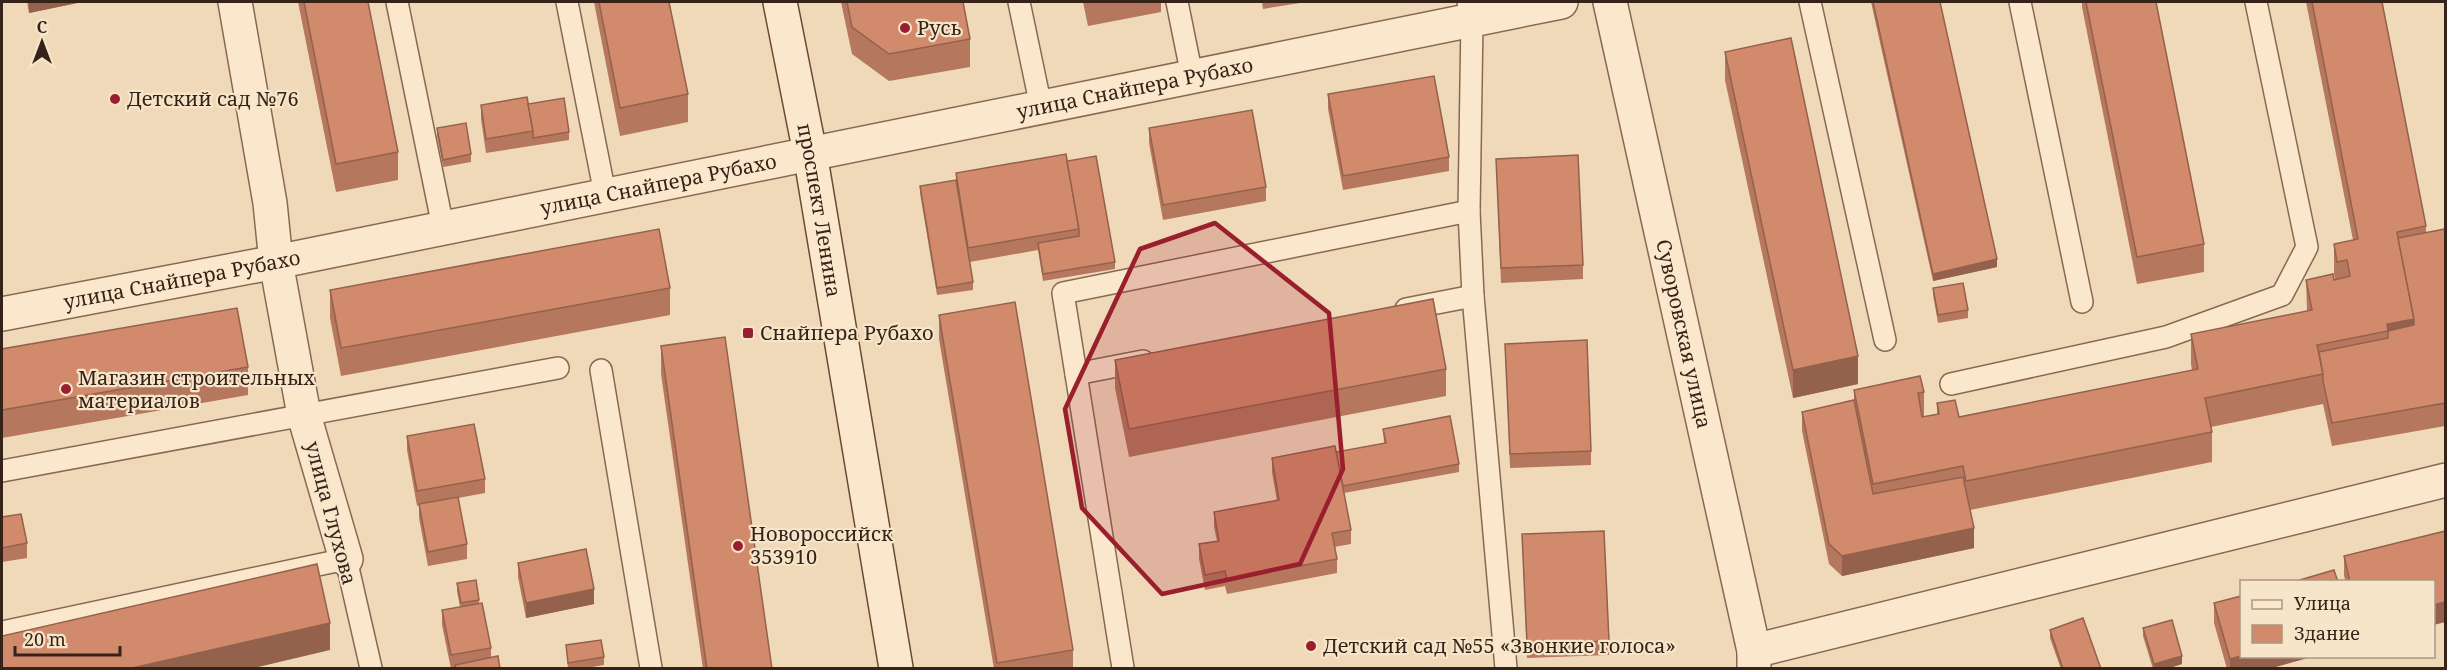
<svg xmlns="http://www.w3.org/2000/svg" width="2447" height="670" font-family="'Noto Serif',serif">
<rect width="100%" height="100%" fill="#f0d9b9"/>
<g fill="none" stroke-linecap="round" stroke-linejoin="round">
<g stroke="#876953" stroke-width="24">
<g id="lane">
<path d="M397,2L443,227"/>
<path d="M567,2L605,194"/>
<path d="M1019,2L1041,107"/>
<path d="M1177,2L1192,76"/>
<path d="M1468,2L1472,20L1469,211L1473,296L1506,668"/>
<path d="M1810,2L1885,340"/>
<path d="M2020,2L2082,302"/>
<path d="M1406,309L1473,296"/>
<path d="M1143,361L1076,374L1063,293L1469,211"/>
<path d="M601,370L651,668"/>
<path d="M1076,374L1123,668"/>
<path d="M1951,384L2166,337L2282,295L2307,247L2256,2"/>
<path d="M2,471L558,368"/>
<path d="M2,632L346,559L371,668"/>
</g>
</g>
<g stroke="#876953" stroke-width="36">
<g id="street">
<path d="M235,2L270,203L276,262L304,415L346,559"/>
<path id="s1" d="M1610,2L1754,651V668"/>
<path id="s2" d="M2,314L276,262L1561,2"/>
<path d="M1754,651L2446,480"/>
</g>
</g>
<g stroke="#694a36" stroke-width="36">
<g id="secondary">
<path id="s3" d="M780,2L810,153L896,668"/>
</g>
</g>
<use href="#lane" stroke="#fbe8cc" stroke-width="21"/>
<use href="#street" stroke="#fbe8cc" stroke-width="33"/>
<use href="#secondary" stroke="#fbe8cc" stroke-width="33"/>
</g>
<g fill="#b5775d">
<path d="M27,2H82L29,13Z"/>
<path d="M298,2H368L398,152V180L336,192Z"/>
<path d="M594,2H669L688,94V122L620,136Z"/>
<path d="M841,2H963L970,39V67L889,81L852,54Z"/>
<path d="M1083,2H1161V12L1088,26Z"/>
<path d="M1262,2H1306L1263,9Z"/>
<path d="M1871,2H1940L1997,267L1933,281Z"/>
<path d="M2082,2H2156L2204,244V272L2137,284L2082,7Z"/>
<path d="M2306,2H2382L2426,226V233L2445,229V426L2332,446L2323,404L2211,427L2212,432V462L1970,510L1974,548L1842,576L1829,564L1802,431V412L1854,400V390L1924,392V417L1937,414V403L1959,417L2192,370L2191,364V334L2307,311L2306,280L2335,279L2334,274V244L2353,240Z"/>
<path d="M1725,52L1858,384L1793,398L1725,80Z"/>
<path d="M1328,94L1449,157V171L1343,190L1328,109Z"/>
<path d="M528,104L569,132V140L486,153L481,119V105Z"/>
<path d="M437,128L471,154V162L443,167L437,136Z"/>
<path d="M1149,128L1266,187V201L1163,220L1149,143Z"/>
<path d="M1496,159L1583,265V279L1501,283Z"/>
<path d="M1067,161L1115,262V269L1043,281L1038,250L970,262L973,282V290L937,295L920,193V186L956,180V173Z"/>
<path d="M670,288V315L341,376L330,318V290Z"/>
<path d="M1933,288L1968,310V318L1938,323L1933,295Z"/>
<path d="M939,315L1073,650V669H994L939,339Z"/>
<path d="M1505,344L1591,451V465L1510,468Z"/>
<path d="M661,346L772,669H703L661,374Z"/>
<path d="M2,349L248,367V395L2,438Z"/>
<path d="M1115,360L1446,369V396L1129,457L1115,388Z"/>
<path d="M1383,429L1459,464V472L1344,493L1351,530V544L1334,547L1337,559V573L1227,594L1225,586L1205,590L1199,559V544L1217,541L1214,527V512L1277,501L1272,472V458L1336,452L1384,443Z"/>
<path d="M407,436L485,479V493L458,498L467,544V559L428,566L419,518V505L417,506L407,450Z"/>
<path d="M2,517L27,543V558L2,562Z"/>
<path d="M2445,531V622L2433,625V582H2346L2344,576V556Z"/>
<path d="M1522,534L1609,641V655L1527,658Z"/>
<path d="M518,563L594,604L526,618L518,577Z"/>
<path d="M457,583L479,600V604L491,648V657L500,669H451L442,625V610L460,607L457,591Z"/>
<path d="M2214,603L2241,657H2311L2268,669H2227L2214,623Z"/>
<path d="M2143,628L2182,664L2166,669H2153L2143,636Z"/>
<path d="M2050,630L2101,669H2061L2050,638Z"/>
<path d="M566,645L604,657V665L580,669H568Z"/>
</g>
<g fill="#93614c">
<path d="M29,2H82L29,13Z"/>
<path d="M1997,259V267L1933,281V274Z"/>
<path d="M2414,319V349L2388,331L2387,324Z"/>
<path d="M1858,356V384L1793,398V370Z"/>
<path d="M1974,528V548L1842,576V556Z"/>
<path d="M594,589V604L526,618V603Z"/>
<path d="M2445,602V622L2433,625V605Z"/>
<path d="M330,623V650L250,669H128Z"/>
<path d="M2182,656V664L2166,669H2154V664Z"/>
<path d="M2241,656L2311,657L2268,669H2230V659Z"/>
</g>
<g fill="#d28a6c" stroke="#93614c" stroke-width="1.5">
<path d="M304,2H368L398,152L336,164Z"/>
<path d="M599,2H669L688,94L620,108Z"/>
<path d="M847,2H963L970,39L889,54L852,27Z"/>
<path d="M1873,2H1940L1997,259L1933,274Z"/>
<path d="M2086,2H2156L2204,244L2137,257Z"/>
<path d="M2312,2H2382L2426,226L2397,232L2414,319L2387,324L2388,331L2317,345L2323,374L2205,398L2212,432L1966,481L1963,466L1873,484L1854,390L1920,376L1924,392L1918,393L1922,417L1939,414L1937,403L1955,400L1959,417L2198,369L2191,334L2312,310L2306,280L2333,274L2334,280L2350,276L2347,260L2337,262L2334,244L2358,239Z"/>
<path d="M1791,38L1858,356L1793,370L1725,52Z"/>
<path d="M1434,76L1449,157L1343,176L1328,94Z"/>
<path d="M527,97L533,131L486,139L481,105Z"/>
<path d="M564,98L569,132L533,138V131L528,104Z"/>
<path d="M1252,110L1266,187L1163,205L1149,128Z"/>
<path d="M466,123L471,154L443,160L437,128Z"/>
<path d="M1066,154L1079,229L968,248L956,173Z"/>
<path d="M1578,155L1583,265L1501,268L1496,159Z"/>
<path d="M1096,156L1115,262L1043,274L1038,243L1079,236V229L1067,161Z"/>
<path d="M956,180L973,282L937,288L920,186Z"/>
<path d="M659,229L670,288L341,348L330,290Z"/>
<path d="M2445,229V403L2332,423L2323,381V374L2319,352L2388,338V331L2414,325V319L2398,238Z"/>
<path d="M1963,283L1968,310L1938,315L1933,288Z"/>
<path d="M1433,299L1446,369L1129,429L1115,360Z"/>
<path d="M1015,302L1073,650L997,663L939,315Z"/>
<path d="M237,308L248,367L2,410V349Z"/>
<path d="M725,337L772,669H707L661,346Z"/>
<path d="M1587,340L1591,451L1510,454L1505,344Z"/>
<path d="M1854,400L1873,494L1963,477L1974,528L1842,556L1829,544L1802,412Z"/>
<path d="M1450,416L1459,464L1343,486L1336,452L1386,443L1383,429Z"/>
<path d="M474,424L485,479L417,491L407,436Z"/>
<path d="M1335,446L1351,530L1332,533L1337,559L1227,580L1225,571L1205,575L1199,544L1219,541L1214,512L1279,500L1272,458Z"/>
<path d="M458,497L467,544L428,552L419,504Z"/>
<path d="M21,514L27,543L2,548V517Z"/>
<path d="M1604,531L1609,641L1527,644L1522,534Z"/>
<path d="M2445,531V602L2433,605V582H2350L2344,556Z"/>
<path d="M586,549L594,589L526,603L518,563Z"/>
<path d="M317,564L330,623L128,669H2V636Z"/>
<path d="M2334,570L2338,582H2293Z"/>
<path d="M476,580L479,600L461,603L457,583Z"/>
<path d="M2241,596V656L2230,659L2214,603Z"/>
<path d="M482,603L491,648L451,655L442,610Z"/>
<path d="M2083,618L2101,669H2063L2050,630Z"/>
<path d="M2172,620L2182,656L2154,664L2143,628Z"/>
<path d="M601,640L604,657L568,663L566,645Z"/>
<path d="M498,656L500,669H456L455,665Z"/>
</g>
<path fill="#9a1f2e" fill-opacity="0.2" stroke="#9a1f2e" stroke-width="4.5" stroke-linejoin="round" d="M1215,223L1329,313L1343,469L1300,564L1162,594L1082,508L1065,409L1140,249Z"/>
<g fill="#9a1f2e" stroke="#f7e5c9" stroke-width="2">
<circle cx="905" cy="28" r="6"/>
<circle cx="115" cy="99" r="6"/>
<rect x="742" y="327" width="12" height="12" rx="3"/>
<circle cx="66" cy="389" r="6"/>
<circle cx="738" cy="546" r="6"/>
<circle cx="1311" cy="646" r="6"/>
</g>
<g text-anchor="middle" stroke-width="4.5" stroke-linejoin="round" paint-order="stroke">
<g font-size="20" fill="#352319" stroke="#f7e5c9" text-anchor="start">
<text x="917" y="35">Русь</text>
<text x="127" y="106">Детский сад №76</text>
<text x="760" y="340">Снайпера Рубахо</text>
<text x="78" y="385">Магазин строительных<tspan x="78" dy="23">материалов</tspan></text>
<text x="750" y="541">Новороссийск<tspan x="750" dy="23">353910</tspan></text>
<text x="1323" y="653">Детский сад №55 «Звонкие голоса»</text>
</g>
<g font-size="20" fill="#352319" stroke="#f7e5c9">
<text dy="7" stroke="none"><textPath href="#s2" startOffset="1155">улица Снайпера Рубахо</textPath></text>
<text dy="7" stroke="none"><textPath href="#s2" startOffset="669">улица Снайпера Рубахо</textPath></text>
<text dy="7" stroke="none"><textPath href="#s3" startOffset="212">проспект Ленина</textPath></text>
<text dy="7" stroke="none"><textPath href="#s2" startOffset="183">улица Снайпера Рубахо</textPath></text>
<text dy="7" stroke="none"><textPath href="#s1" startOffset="340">Суворовская улица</textPath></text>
<text transform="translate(331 513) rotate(75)" y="7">улица Глухова</text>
</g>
</g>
<rect width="2447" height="670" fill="none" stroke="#352319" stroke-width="6"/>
<rect x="2240" y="580" width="195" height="78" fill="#f7e5c9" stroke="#a99783" stroke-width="1.5"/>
<rect x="2252" y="600" width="30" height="9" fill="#fbe8cc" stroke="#a99783" stroke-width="1.5"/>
<text x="2294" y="610" font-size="18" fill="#352319">Улица</text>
<rect x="2252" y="625" width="30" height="18" fill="#d28a6c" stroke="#a99783" stroke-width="1.5"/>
<text x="2294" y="640" font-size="18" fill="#352319">Здание</text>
<g transform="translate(42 42)" stroke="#f7e5c9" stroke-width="4.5" paint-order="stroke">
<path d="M0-4.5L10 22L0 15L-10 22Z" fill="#352319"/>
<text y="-9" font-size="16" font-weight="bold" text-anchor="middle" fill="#352319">С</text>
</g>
<path d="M15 646v9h105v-9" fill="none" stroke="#352319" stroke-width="3"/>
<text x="24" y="646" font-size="18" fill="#352319" stroke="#f7e5c9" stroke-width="4.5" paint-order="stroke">20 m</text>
</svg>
